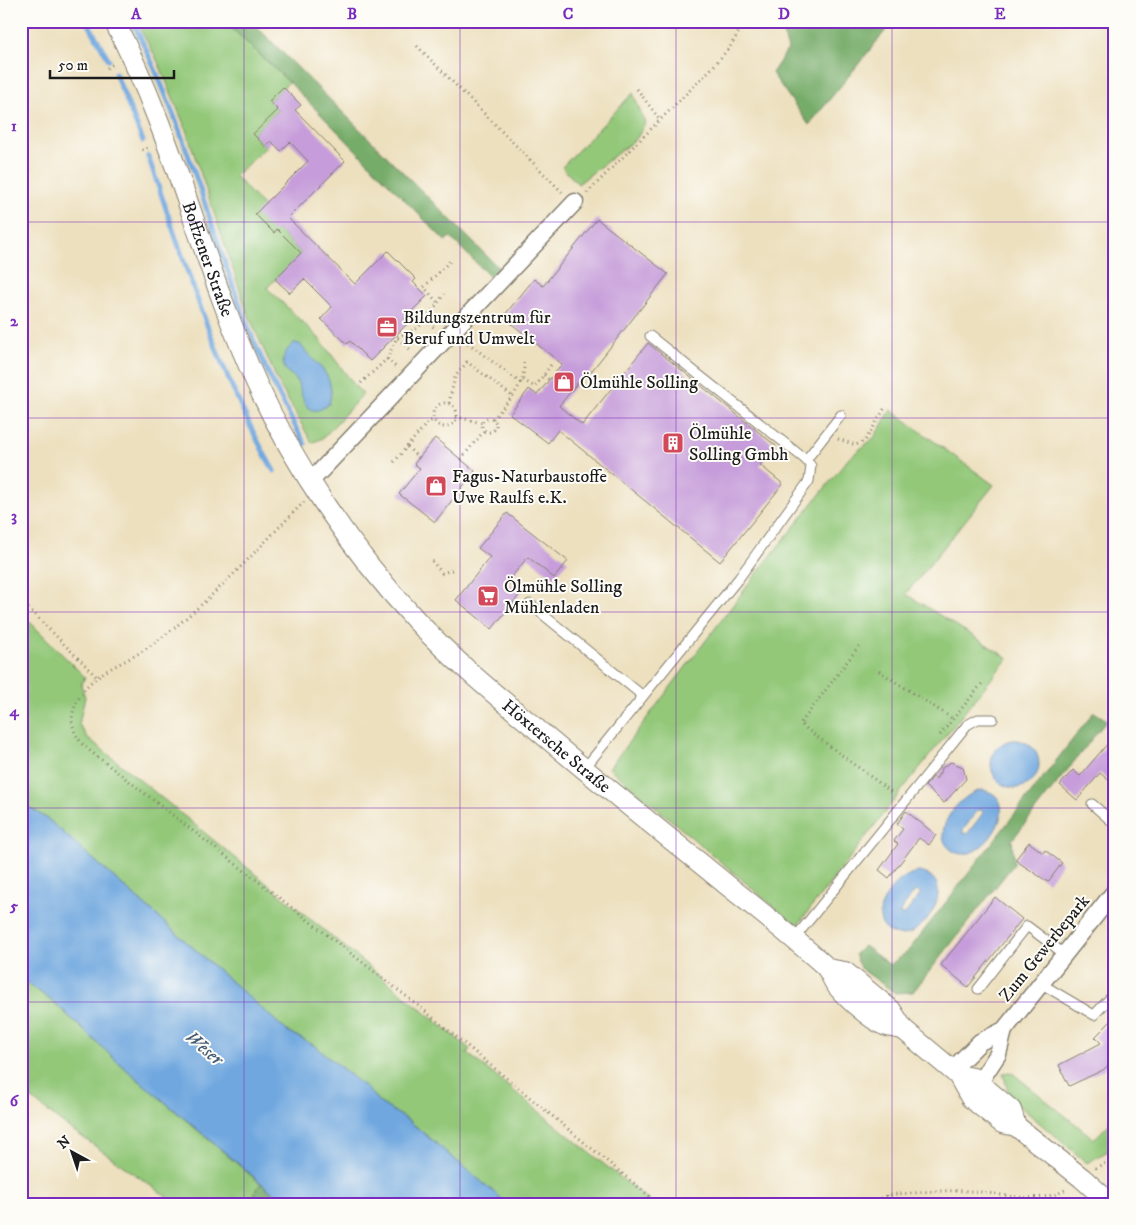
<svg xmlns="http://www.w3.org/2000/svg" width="1136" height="1225" font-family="'IM FELL DW Pica',serif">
<rect width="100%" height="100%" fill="#fdfcf7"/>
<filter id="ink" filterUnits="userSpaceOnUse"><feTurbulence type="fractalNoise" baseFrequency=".02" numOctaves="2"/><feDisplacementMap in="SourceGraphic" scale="10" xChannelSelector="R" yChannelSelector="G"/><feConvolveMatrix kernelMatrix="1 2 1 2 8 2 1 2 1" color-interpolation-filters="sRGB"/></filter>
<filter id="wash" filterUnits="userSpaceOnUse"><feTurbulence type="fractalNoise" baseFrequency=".0096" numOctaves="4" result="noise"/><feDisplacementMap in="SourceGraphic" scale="20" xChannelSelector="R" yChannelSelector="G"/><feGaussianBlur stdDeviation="1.12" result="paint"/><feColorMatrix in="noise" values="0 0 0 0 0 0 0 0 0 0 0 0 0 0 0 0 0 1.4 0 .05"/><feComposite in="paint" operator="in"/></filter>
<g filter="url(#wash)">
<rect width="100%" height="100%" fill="#ede0bf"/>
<g fill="#93c879" stroke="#58724a">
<path d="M136,21H224L289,82L269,101L278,110L253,134L266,147L235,176L263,206L274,232L277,229L301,253L267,288L318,337L356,387L363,394L323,438L312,443L279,384L248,314L185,127L159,64Z"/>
<path d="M633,93L645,123L637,138L578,184L562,167Z"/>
<path d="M891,410L994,485L906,594L1008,658L902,790L797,926L609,768L761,568L849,458L874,438Z"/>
<path d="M21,613L85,677L81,685L85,697L79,724L87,737L470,1049L467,1053L653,1204H508L408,1120L380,1103L366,1088L315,1046L287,1031L49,820L21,802Z"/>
<path d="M21,978L57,1005L121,1065L261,1184L254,1193L267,1204H177L61,1122L21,1090Z"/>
<path d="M1011,1072L1094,1139L1115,1118V1147L1087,1163L1010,1098L1003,1073Z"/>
</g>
<g fill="#76ac69" stroke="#496442">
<path d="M224,21H251L499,268L490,277L450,237L445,241L289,82Z"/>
<path d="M779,21H874L886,30L809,125L772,73L788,49Z"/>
<path d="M1094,712L1107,720L1012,840L1014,864L913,992L895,993L860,968L855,954L864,946L890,965L908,951Z"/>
<path d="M261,1184L286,1204H267L254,1193Z"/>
</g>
<g fill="#70a7df" stroke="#46627e" fill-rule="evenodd">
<path d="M294,343L300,344C314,365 338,373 329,404C302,425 303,389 295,378C293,375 288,374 286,370C279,360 286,350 294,343Z"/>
<circle cx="1015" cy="764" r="24"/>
<path d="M983,790C1026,798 984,863 957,853C923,839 959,792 983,790ZM978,810H982L983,813L968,833L963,834V830Z"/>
<path d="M21,802L49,820L287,1031L315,1046L366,1088L380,1103L408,1120L508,1204H286L121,1065L57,1005L21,978Z"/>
<path d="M919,872C963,879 921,945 894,934C860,921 895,873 919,872ZM915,891L919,892L920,895L904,915H900V912Z"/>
</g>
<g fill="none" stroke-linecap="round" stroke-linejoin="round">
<g stroke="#70a7df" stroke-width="5">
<path d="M87,21L109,60"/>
<path d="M132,21C180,113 206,214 242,311C259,357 281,401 305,444"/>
<path d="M115,73L143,141"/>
<path d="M148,156C185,263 218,373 274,471"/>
</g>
</g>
<g id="blocks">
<g fill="#c69dda">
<path d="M283,87L301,105L295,110L345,161L288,218L355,284L388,251L416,279L413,282L427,296L404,319L408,323L370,361L350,341L347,344L321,319L332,307L304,279L290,293L275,279L301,253L277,229L274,233L255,214L308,161L290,142L281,151L271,141L266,147L253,134L278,110L269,101Z"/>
<path d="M597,219L668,274L586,378L583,376L559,406L582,425L648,343L776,446L760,465L783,484L720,562L558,430L548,443L510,414L529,389L537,395L562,364L503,317L534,279L543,286Z"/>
<path d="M435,438L475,471L435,522L399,494L420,468L414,464Z"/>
<path d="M507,513L568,561L554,578L528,557L507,582L521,593L492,629L456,600L490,557L478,548Z"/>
<path d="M1115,735V786L1100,773L1077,800L1060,785L1073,770L1080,776Z"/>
<path d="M951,762L963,767L966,779L944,803L925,786L933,777L936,779L943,767Z"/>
<path d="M906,811L936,835L929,845L919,838L889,878L879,870L898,844L894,841L903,829L897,824Z"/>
<path d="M1029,842L1043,853L1045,850L1062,863L1048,882L1015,860Z"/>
<path d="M995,897L1022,919L968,987L941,965Z"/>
<path d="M1115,1017V1059L1103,1070L1069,1086L1059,1065L1101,1043L1095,1037Z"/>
</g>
</g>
</g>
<g filter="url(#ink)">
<use href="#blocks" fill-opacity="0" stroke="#847e6e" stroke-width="1"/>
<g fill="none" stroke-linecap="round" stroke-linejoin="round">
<g stroke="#847e6e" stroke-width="11">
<g id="service">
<path d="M806,460L841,415"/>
<path d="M530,604L643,696"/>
<path d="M584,769L739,578L809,481L811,466L806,460L650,336"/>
<path d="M1092,804L1115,824"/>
<path d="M794,939L967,725L978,719H993"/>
<path d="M1040,983L1094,1015L1115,993"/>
<path d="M978,989L1027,926L1063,953"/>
</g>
</g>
<g stroke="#847e6e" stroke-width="19">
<g id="minor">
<path d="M311,481L575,202"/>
<path d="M952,1070L980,1042L1004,1030L1115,891"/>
<path d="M979,1083L998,1054L1004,1030"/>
</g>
</g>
<g stroke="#847e6e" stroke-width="22">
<g id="tertiary">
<path id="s1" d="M114,21C175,138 202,265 257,384C295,467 353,552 415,619C451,658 492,692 533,726C596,780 662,832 727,885C760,911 793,937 824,965C831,972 832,981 838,987C848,999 870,1019 884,1025C889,1027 897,1028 903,1029"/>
<path d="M828,969L845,972L891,1010L903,1029L958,1075L971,1098L1002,1123L1016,1126L1082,1178L1111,1204"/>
<path d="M958,1075L973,1078L1011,1110L1016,1126"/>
</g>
</g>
<g stroke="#847e6e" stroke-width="3" stroke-dasharray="1 4" stroke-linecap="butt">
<path d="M891,21L896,25"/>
<path d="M417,46L562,192"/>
<path d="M107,68L115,63"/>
<path d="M637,89L660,120"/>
<path d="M142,150L151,146"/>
<path d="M587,193L710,70L730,47L745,21"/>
<path d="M437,302L424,287L450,261"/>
<path d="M425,320L436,329"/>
<path d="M394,335L412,351"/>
<path d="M464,340L522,384"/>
<path d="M387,359L398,369"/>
<path d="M544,375L549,380"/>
<path d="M523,380L535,387L553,362"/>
<path d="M361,383L387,359L397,337L418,328L431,313L444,294"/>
<circle cx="445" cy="415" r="12"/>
<path d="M449,403L455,377L467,362L512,396"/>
<path d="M456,417L482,423"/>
<circle cx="489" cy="425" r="7"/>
<path d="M493,419C508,401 525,387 524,363"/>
<path d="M838,439L856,445L865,441L886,406"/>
<path d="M407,447L419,458"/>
<path d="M461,459L484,431"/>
<path d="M394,462L428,422L434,420"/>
<path d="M304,502C252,554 202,612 141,652C120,665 93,673 80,696C68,717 70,730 85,747L420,1007L659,1204"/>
<path d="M432,561L442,573L455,569"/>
<path d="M21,601L96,676"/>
<path d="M859,646L800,724L894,794"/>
<path d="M879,671L953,719"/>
<path d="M940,735L984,681"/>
<path d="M1095,1168L1115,1158"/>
<path d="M887,1195V1204"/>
<path d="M873,1204C885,1193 897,1194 913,1193C932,1191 951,1190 970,1191C1003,1193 1039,1207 1068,1188"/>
</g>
<use href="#service" stroke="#fff" stroke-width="9"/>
<use href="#minor" stroke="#fff" stroke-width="16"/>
<use href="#tertiary" stroke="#fff" stroke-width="20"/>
</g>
</g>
<path fill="none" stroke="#7b2cbf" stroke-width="1" stroke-opacity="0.55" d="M244,21V1204M460,21V1204M676,21V1204M892,21V1204M21,222H1115M21,418H1115M21,612H1115M21,808H1115M21,1002H1115"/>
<defs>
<g id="office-square" transform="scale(1.125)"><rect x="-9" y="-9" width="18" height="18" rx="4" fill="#d1495b" stroke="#fdfcf7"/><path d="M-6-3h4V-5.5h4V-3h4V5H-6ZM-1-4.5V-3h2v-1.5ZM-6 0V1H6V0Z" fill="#fff"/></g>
<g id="shop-square" transform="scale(1.125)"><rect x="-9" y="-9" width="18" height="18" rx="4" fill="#d1495b" stroke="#fdfcf7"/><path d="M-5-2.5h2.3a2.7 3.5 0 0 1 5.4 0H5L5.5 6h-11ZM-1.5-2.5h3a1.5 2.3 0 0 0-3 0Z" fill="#fff"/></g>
<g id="building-square" transform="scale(1.125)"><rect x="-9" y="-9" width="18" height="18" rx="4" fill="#d1495b" stroke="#fdfcf7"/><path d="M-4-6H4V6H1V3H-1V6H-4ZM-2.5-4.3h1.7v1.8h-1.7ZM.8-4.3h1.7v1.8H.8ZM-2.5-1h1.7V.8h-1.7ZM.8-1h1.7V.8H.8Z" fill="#fff"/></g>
<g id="supermarket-square" transform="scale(1.125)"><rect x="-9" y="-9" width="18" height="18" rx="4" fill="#d1495b" stroke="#fdfcf7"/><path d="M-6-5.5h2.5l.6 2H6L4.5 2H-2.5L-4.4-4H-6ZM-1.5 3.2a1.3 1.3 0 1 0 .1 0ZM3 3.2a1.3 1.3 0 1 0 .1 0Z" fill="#fff"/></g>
</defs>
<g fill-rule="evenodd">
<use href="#office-square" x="387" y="327"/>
<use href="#shop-square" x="564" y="382"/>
<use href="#building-square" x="673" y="443"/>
<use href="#shop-square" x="436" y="486"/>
<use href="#supermarket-square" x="488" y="596"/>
</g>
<g text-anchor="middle" stroke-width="4" stroke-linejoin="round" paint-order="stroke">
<g font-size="18" fill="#1c1c1c" stroke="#fdfcf7">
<text dy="6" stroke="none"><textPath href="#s1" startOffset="256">Boffzener Straße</textPath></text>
<text dy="6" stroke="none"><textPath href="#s1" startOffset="865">Höxtersche Straße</textPath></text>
<text transform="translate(1044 948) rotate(-51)" y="6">Zum Gewerbepark</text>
</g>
<g font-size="18" fill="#1c1c1c" stroke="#fdfcf7" text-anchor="start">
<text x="403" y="323">Bildungszentrum für<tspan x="403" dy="21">Beruf und Umwelt</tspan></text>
<text x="580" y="388">Ölmühle Solling</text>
<text x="689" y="439">Ölmühle<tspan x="689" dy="21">Solling Gmbh</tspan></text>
<text x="452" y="482">Fagus-Naturbaustoffe<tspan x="452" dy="21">Uwe Raulfs e.K.</tspan></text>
<text x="504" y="592">Ölmühle Solling<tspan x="504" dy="21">Mühlenladen</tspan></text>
</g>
<g font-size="19" font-style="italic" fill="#425b74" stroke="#fdfcf7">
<text transform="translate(205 1047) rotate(40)" y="7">Weser</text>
</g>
</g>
<rect width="1136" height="1225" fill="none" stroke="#fdfcf7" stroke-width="55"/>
<g transform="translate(72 1152) rotate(320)" stroke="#fdfcf7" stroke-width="4" paint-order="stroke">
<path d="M0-4L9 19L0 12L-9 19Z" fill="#1c1c1c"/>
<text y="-8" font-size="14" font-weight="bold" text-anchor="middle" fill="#1c1c1c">N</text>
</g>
<path d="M50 70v8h124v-8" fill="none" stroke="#1c1c1c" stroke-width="2.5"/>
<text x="58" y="70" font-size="15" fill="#1c1c1c" stroke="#fdfcf7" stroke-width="4" paint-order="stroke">50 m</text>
<rect x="28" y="28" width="1080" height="1170" fill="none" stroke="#7b2cbf" stroke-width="2"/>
<g font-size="16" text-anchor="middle" font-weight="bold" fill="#7b2cbf">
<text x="136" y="19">A</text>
<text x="352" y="19">B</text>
<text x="568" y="19">C</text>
<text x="784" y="19">D</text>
<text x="1000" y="19">E</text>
<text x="14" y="131">1</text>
<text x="14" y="326">2</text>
<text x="14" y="521">3</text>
<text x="14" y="716">4</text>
<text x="14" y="911">5</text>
<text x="14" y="1106">6</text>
</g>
</svg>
